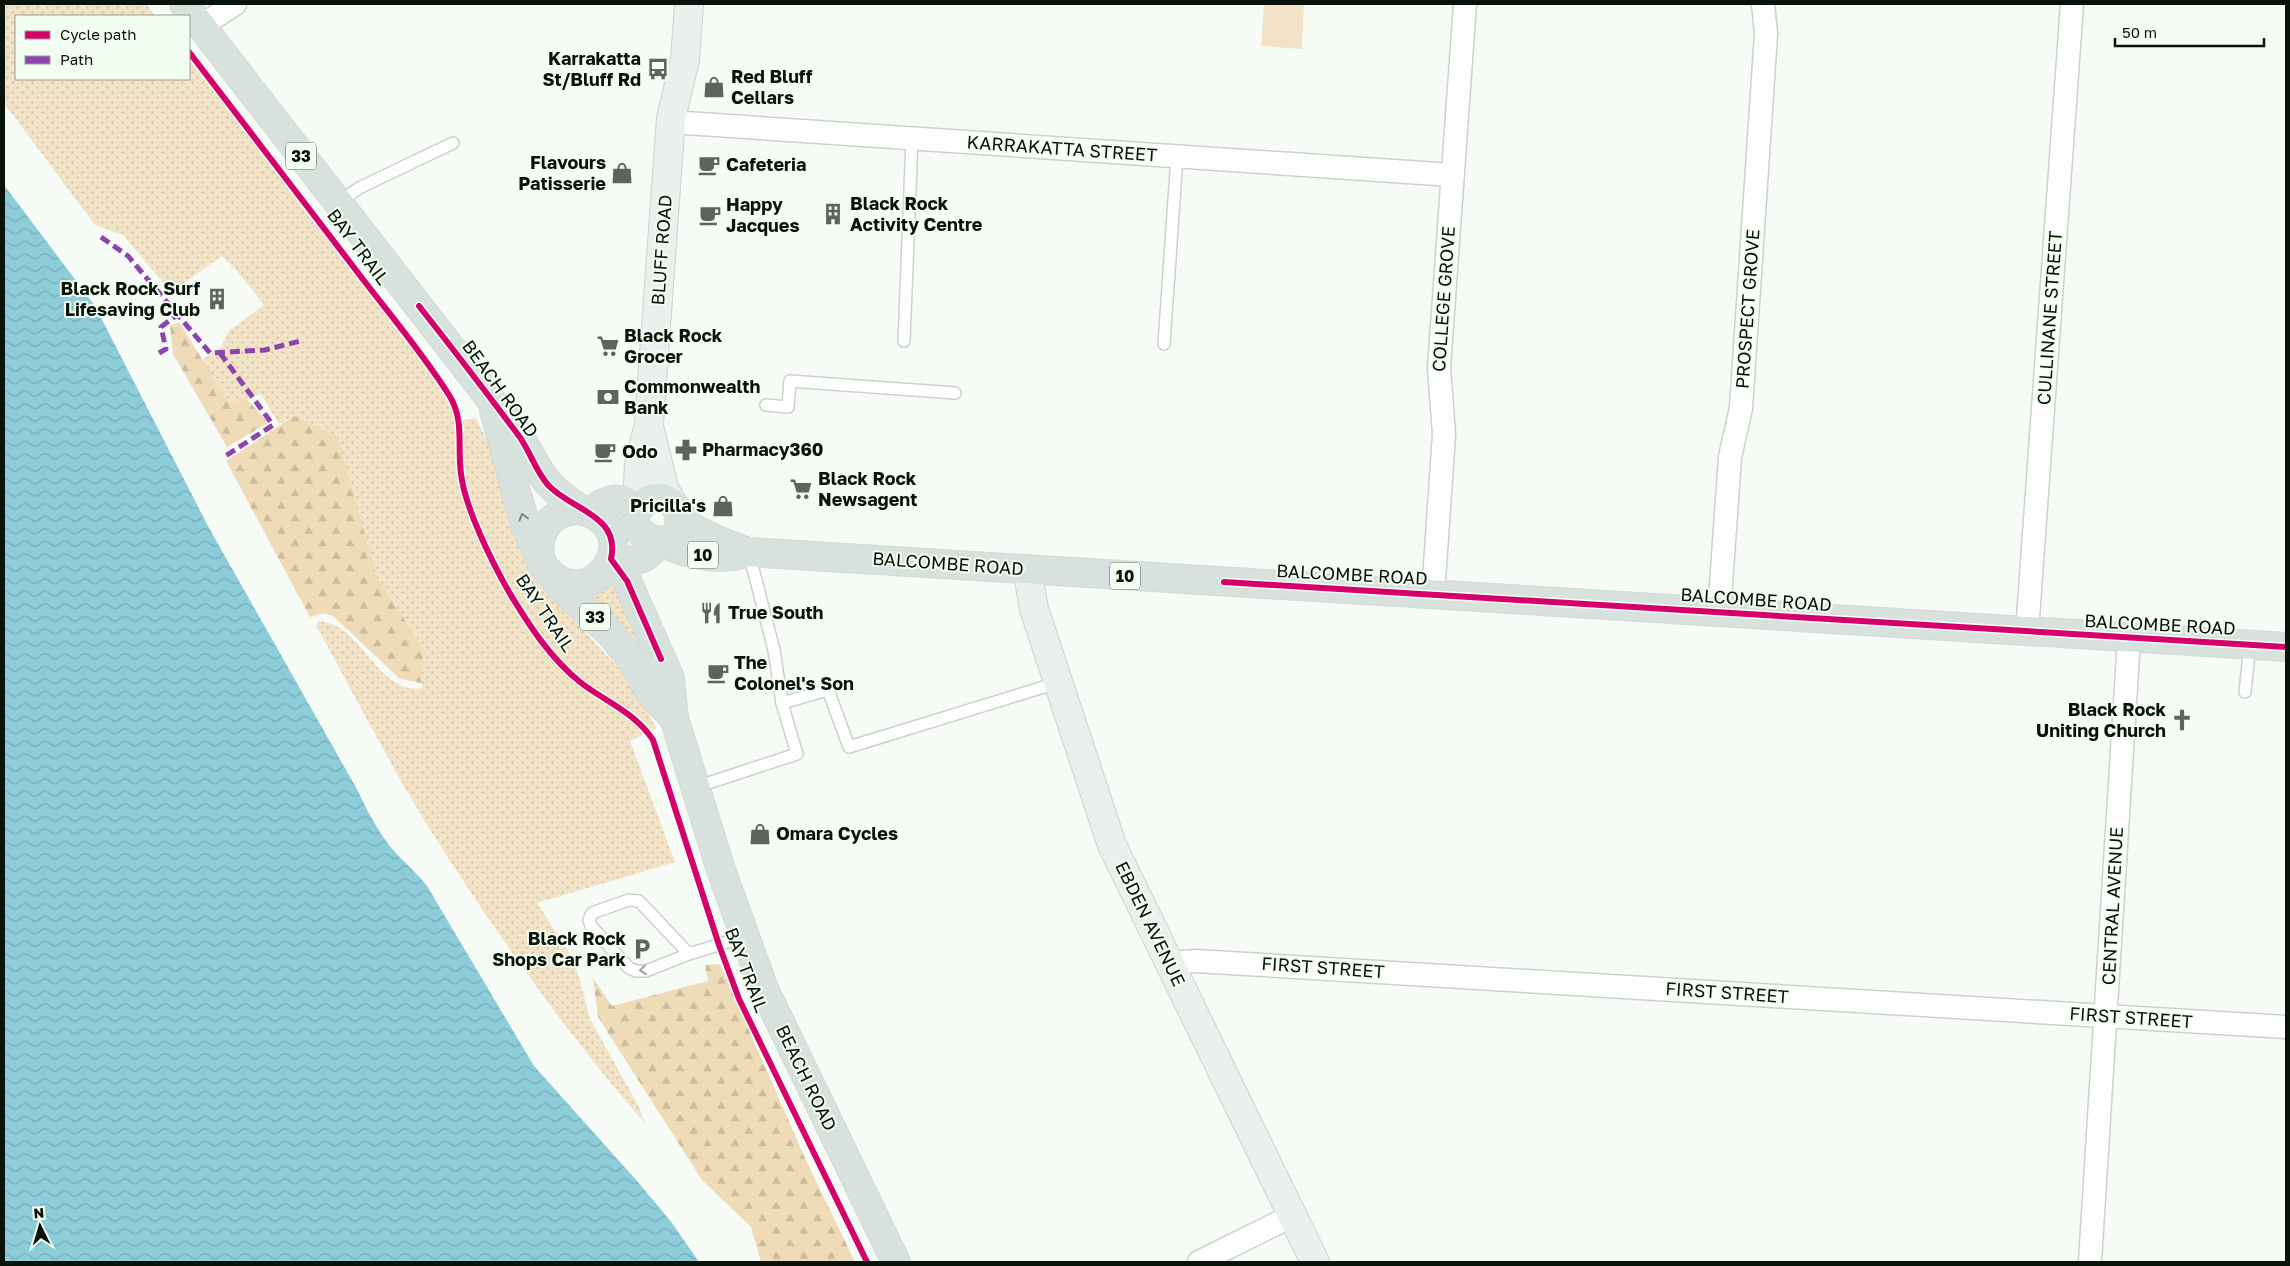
<svg xmlns="http://www.w3.org/2000/svg" width="2290" height="1266" font-family="'Golos Text',sans-serif">
<defs>
<pattern id="green-dots" width="8" height="8" patternUnits="userSpaceOnUse" patternTransform="scale(1.25)"><rect width="8" height="8" fill="#f2e2c6"/><path d="M2 2h.1M6 6h.1" fill="none" stroke="#cec1a9" stroke-width="1.8" stroke-linecap="round"/></pattern>
<pattern id="forest-firs" width="22" height="20" patternUnits="userSpaceOnUse" patternTransform="scale(1.25)"><rect width="22" height="20" fill="#efdbb7"/><path d="M5 1l3.5 6h-7zM16 11l3.5 6h-7z" fill="#ccbb9c"/></pattern>
<pattern id="water-waves" width="16" height="10" patternUnits="userSpaceOnUse" patternTransform="scale(1.25)"><rect width="16" height="10" fill="#8ccdd9"/><path d="M0 5q4-4 8 0t8 0" fill="none" stroke="#77afb9"/></pattern>
</defs>
<rect width="100%" height="100%" fill="#f6fbf6"/>
<g fill="url(#green-dots)">
<path d="M4,4H146L155,16H16V79H189V59L414,350L450,403L456,421L476,418L494,456L518,544L531,573L634,685L656,728L630,741L675,862L537,903L571,955L579,977L590,1019L640,1109L645,1123C565,1032 494,930 429,828C389,763 354,694 317,627L316,624L319,621C355,623 370,671 400,685C407,689 415,689 423,688L421,683L424,649L377,577L360,522L294,416L279,424L261,394L229,403L202,360L221,347L229,331L264,305L238,272L222,256L171,292L123,235L95,225L4,103Z"/>
<path d="M612,580L652,658L645,661L586,593Z"/>
</g>
<g fill="url(#forest-firs)">
<path d="M179,322L229,403L246,398L268,423L227,447L173,354L170,326Z"/>
<path d="M294,416L337,437L377,577L424,649L421,683L400,679L333,616L324,613L310,617L226,461Z"/>
<path d="M720,964L805,1158L855,1262H761L751,1227L702,1180L598,1017L593,978L612,1006L708,981L705,965Z"/>
</g>
<path fill="#f2e2c6" d="M1264,4H1304L1302,49L1261,46Z"/>
<path fill="url(#water-waves)" d="M4,185L95,306L209,528L358,791C368,813 379,833 394,851C405,863 417,873 427,886L534,1066L638,1182L672,1223L699,1262H4Z"/>
<g fill="none" stroke-linecap="round" stroke-linejoin="round">
<g stroke="#cbd2cb" stroke-width="14">
<g id="lane">
<path d="M338,203L359,188L453,143"/>
<path d="M904,341L912,139"/>
<path d="M1164,344L1177,157"/>
<path d="M766,405L788,407L790,381L955,393"/>
<path d="M2245,692L2250,645"/>
<path d="M782,703L828,690L849,747L1057,683"/>
<path d="M696,787L797,754L782,703L774,650L749,553"/>
<path d="M689,954L639,901L629,900L592,913L589,920L591,926L616,954L629,968L636,971H646L689,954L744,937"/>
</g>
</g>
<g stroke="#cbd2cb" stroke-width="25">
<g id="street">
<path d="M201,26L235,4"/>
<path d="M671,122L1452,175"/>
<path d="M1433,595L1444,434L1439,368L1465,4"/>
<path d="M1719,613L1730,457L1741,408L1766,34L1763,4"/>
<path d="M2027,632L2072,4"/>
<path d="M1168,963L1196,961L2286,1027"/>
<path d="M1199,1262L1292,1216"/>
<path d="M2090,1262L2129,639"/>
</g>
</g>
<g stroke="#cbd2cb" stroke-width="30">
<g id="secondary">
<path d="M650,430L664,488L673,504"/>
<path d="M640,507L638,484L639,464L649,424L671,118L685,60L689,4"/>
<path d="M1027,569L1034,609L1112,845L1315,1262"/>
</g>
</g>
<g stroke="#d4d8d4" stroke-width="30">
<g id="primary">
<path d="M184,4L520,437C542,476 545,487 584,511"/>
<path d="M494,411L526,527L543,565L565,591L610,633L630,658L651,694L674,718"/>
<path d="M588,512C608,500 618,492 638,510"/>
<path d="M679,513C687,565 609,533 644,503C650,497 662,496 669,501C679,507 682,520 692,527C709,538 730,545 748,552L2286,647"/>
<path d="M660,541C684,554 716,561 742,554"/>
<path d="M612,557C631,564 649,561 658,541"/>
<path d="M611,559L627,581L670,678L674,718L721,870L764,989L896,1262"/>
<path d="M541,561C535,539 546,515 570,511C579,509 588,511 596,516C641,544 589,611 550,573"/>
</g>
</g>
<use href="#lane" stroke="#fefefe" stroke-width="11"/>
<use href="#street" stroke="#fefefe" stroke-width="22"/>
<use href="#secondary" stroke="#eaf0ee" stroke-width="28"/>
<use href="#primary" stroke="#d7e2df" stroke-width="28"/>
<g stroke="#8e44ad" stroke-width="5" stroke-dasharray="10 5" stroke-linecap="butt">
<path d="M101,237L128,256L210,353L265,350L300,341"/>
<path d="M159,353L166,349L161,327L177,315"/>
<path d="M220,353L273,425L224,457"/>
</g>
<g stroke="#f3fef3" stroke-width="9">
<g id="cycleway">
<path d="M189,52C243,123 298,194 352,265C385,309 420,349 449,395C465,420 457,447 461,474C465,508 492,562 509,592C529,625 550,658 580,682C604,701 636,713 653,740L719,945L739,999L867,1262"/>
<path d="M419,306C453,349 486,392 519,436C530,451 535,470 548,485C571,510 621,515 611,559L627,581L661,659"/>
<path d="M1224,582L2286,647"/>
</g>
</g>
<use href="#cycleway" stroke="#d6006c" stroke-width="6"/>
</g>
<defs><path id="oneway-chevron" d="M-2-3.5L2.5 0L-2 3.5" fill="none" stroke-width="1.6" stroke-linecap="round" stroke-linejoin="round" transform="scale(1.25)"/></defs>
<use stroke="#7a857f" href="#oneway-chevron" transform="translate(523 517) rotate(-105)"/>
<use stroke="#9ca09c" href="#oneway-chevron" transform="translate(643 970) rotate(173)"/>
<defs>
<g id="bus-bare" transform="scale(1.725)"><path d="M-5-6H5V4H4V6H2V4H-2V6H-4V4H-5ZM-3.5-4V0h7V-4ZM-3.5 1.2v1.5H-2V1.2ZM2 1.2v1.5H3.5V1.2Z" fill="#5c645d" stroke="#f3fef3" stroke-width="2.5" paint-order="stroke"/></g>
<g id="shop-bare" transform="scale(1.725)"><path d="M-5-2.5h2.3a2.7 3.5 0 0 1 5.4 0H5L5.5 6h-11ZM-1.5-2.5h3a1.5 2.3 0 0 0-3 0Z" fill="#5c645d" stroke="#f3fef3" stroke-width="2.5" paint-order="stroke"/></g>
<g id="cafe-bare" transform="scale(1.725)"><path d="M-5.5-4.5H6V0H3Q3 3.5 0 3.5H-2.5Q-5.5 3.5-5.5 0ZM3-3.2v2h1.7v-2ZM-6 4.5H4V6H-6Z" fill="#5c645d" stroke="#f3fef3" stroke-width="2.5" paint-order="stroke"/></g>
<g id="building-bare" transform="scale(1.725)"><path d="M-4-6H4V6H1V3H-1V6H-4ZM-2.5-4.3h1.7v1.8h-1.7ZM.8-4.3h1.7v1.8H.8ZM-2.5-1h1.7V.8h-1.7ZM.8-1h1.7V.8H.8Z" fill="#5c645d" stroke="#f3fef3" stroke-width="2.5" paint-order="stroke"/></g>
<g id="supermarket-bare" transform="scale(1.725)"><path d="M-6-5.5h2.5l.6 2H6L4.5 2H-2.5L-4.4-4H-6ZM-1.5 3.2a1.3 1.3 0 1 0 .1 0ZM3 3.2a1.3 1.3 0 1 0 .1 0Z" fill="#5c645d" stroke="#f3fef3" stroke-width="2.5" paint-order="stroke"/></g>
<g id="bank-bare" transform="scale(1.725)"><path d="M-6-4H6V4H-6ZM0-2.3a2.3 2.3 0 1 0 0 4.6a2.3 2.3 0 1 0 0-4.6Z" fill="#5c645d" stroke="#f3fef3" stroke-width="2.5" paint-order="stroke"/></g>
<g id="pharmacy-bare" transform="scale(1.725)"><path d="M-2-6h4v4h4v4h-4v4h-4v-4h-4v-4h4Z" fill="#5c645d" stroke="#f3fef3" stroke-width="2.5" paint-order="stroke"/></g>
<g id="restaurant-bare" transform="scale(1.725)"><path d="M-5-6h1v4h1v-4h1v4h1v-4h1v5L-1.5 .5V6h-2V.5L-5-1ZM5-6V6H3V1.5H1.5Q1.5-4 5-6Z" fill="#5c645d" stroke="#f3fef3" stroke-width="2.5" paint-order="stroke"/></g>
<g id="church-bare" transform="scale(1.725)"><path d="M-1.2-6h2.4v3.5h3.3v2.4h-3.3V6h-2.4V-.1h-3.3v-2.4h3.3Z" fill="#5c645d" stroke="#f3fef3" stroke-width="2.5" paint-order="stroke"/></g>
<g id="parking-bare" transform="scale(1.725)"><path d="M-3.5-5.5H1a3.5 3.5 0 0 1 0 7H-1V5.5H-3.5ZM-1-3.4V-.6H.8a1.4 1.4 0 0 0 0-2.8Z" fill="#5c645d" stroke="#f3fef3" stroke-width="2.5" paint-order="stroke"/></g>
</defs>
<g fill-rule="evenodd">
<use href="#bus-bare" x="658" y="69"/>
<use href="#shop-bare" x="714" y="87"/>
<use href="#cafe-bare" x="709" y="165"/>
<use href="#shop-bare" x="622" y="173"/>
<use href="#building-bare" x="833" y="214"/>
<use href="#cafe-bare" x="710" y="215"/>
<use href="#building-bare" x="217" y="299"/>
<use href="#supermarket-bare" x="608" y="346"/>
<use href="#bank-bare" x="608" y="397"/>
<use href="#pharmacy-bare" x="686" y="450"/>
<use href="#cafe-bare" x="605" y="452"/>
<use href="#supermarket-bare" x="801" y="489"/>
<use href="#shop-bare" x="723" y="506"/>
<use href="#restaurant-bare" x="711" y="613"/>
<use href="#cafe-bare" x="718" y="673"/>
<use href="#church-bare" x="2182" y="720"/>
<use href="#shop-bare" x="760" y="834"/>
<use href="#parking-bare" x="642" y="949"/>
</g>
<g text-anchor="middle" stroke-width="4" stroke-linejoin="round" paint-order="stroke">
<g fill="#f3fef3" stroke="#4f5a50" stroke-width="1">
<rect x="286" y="142.5" width="30" height="27" rx="4"/>
<rect x="688" y="541.5" width="30" height="27" rx="4"/>
<rect x="1110" y="562.5" width="30" height="27" rx="4"/>
<rect x="580" y="603.5" width="30" height="27" rx="4"/>
</g>
<g font-size="16" font-weight="bold" fill="#09130a">
<text x="301" y="162">33</text>
<text x="703" y="561">10</text>
<text x="1125" y="582">10</text>
<text x="595" y="623">33</text>
</g>
<g font-size="18" font-weight="bold" fill="#09130a" stroke="#f3fef3" text-anchor="start">
<text x="641" y="65" text-anchor="end">Karrakatta<tspan x="641" dy="21">St/Bluff Rd</tspan></text>
<text x="731" y="83">Red Bluff<tspan x="731" dy="21">Cellars</tspan></text>
<text x="606" y="169" text-anchor="end">Flavours<tspan x="606" dy="21">Patisserie</tspan></text>
<text x="726" y="171">Cafeteria</text>
<text x="850" y="210">Black Rock<tspan x="850" dy="21">Activity Centre</tspan></text>
<text x="726" y="211">Happy<tspan x="726" dy="21">Jacques</tspan></text>
<text x="200" y="295" text-anchor="end">Black Rock Surf<tspan x="200" dy="21">Lifesaving Club</tspan></text>
<text x="624" y="342">Black Rock<tspan x="624" dy="21">Grocer</tspan></text>
<text x="624" y="393">Commonwealth<tspan x="624" dy="21">Bank</tspan></text>
<text x="702" y="456">Pharmacy360</text>
<text x="622" y="458">Odo</text>
<text x="818" y="485">Black Rock<tspan x="818" dy="21">Newsagent</tspan></text>
<text x="706" y="512" text-anchor="end">Pricilla's</text>
<text x="728" y="619">True South</text>
<text x="734" y="669">The<tspan x="734" dy="21">Colonel's Son</tspan></text>
<text x="2166" y="716" text-anchor="end">Black Rock<tspan x="2166" dy="21">Uniting Church</tspan></text>
<text x="776" y="840">Omara Cycles</text>
<text x="626" y="945" text-anchor="end">Black Rock<tspan x="626" dy="21">Shops Car Park</tspan></text>
</g>
<g font-size="18" fill="#09130a" stroke="#f3fef3">
<text transform="translate(1062 149) rotate(4)" y="6">KARRAKATTA STREET</text>
<text transform="translate(358 247) rotate(53)" y="6">BAY TRAIL</text>
<text transform="translate(662 250) rotate(-86)" y="6">BLUFF ROAD</text>
<text transform="translate(1444 299) rotate(-86)" y="6">COLLEGE GROVE</text>
<text transform="translate(1748 309) rotate(-86)" y="6">PROSPECT GROVE</text>
<text transform="translate(2050 318) rotate(-86)" y="6">CULLINANE STREET</text>
<text transform="translate(500 389) rotate(54)" y="6">BEACH ROAD</text>
<text transform="translate(948 564) rotate(4)" y="6">BALCOMBE ROAD</text>
<text transform="translate(1352 575) rotate(3)" y="6">BALCOMBE ROAD</text>
<text transform="translate(1756 600) rotate(4)" y="6">BALCOMBE ROAD</text>
<text transform="translate(545 613) rotate(56)" y="6">BAY TRAIL</text>
<text transform="translate(2160 625) rotate(3)" y="6">BALCOMBE ROAD</text>
<text transform="translate(2113 906) rotate(-87)" y="6">CENTRAL AVENUE</text>
<text transform="translate(1150 924) rotate(64)" y="6">EBDEN AVENUE</text>
<text transform="translate(1323 968) rotate(4)" y="6">FIRST STREET</text>
<text transform="translate(746 970) rotate(69)" y="6">BAY TRAIL</text>
<text transform="translate(1727 993) rotate(4)" y="6">FIRST STREET</text>
<text transform="translate(2131 1018) rotate(4)" y="6">FIRST STREET</text>
<text transform="translate(806 1078) rotate(64)" y="6">BEACH ROAD</text>
</g>
</g>
<rect width="2290" height="1266" fill="none" stroke="#09130a" stroke-width="10"/>
<rect x="15" y="15" width="175" height="65" fill="#f3fef3" stroke="#95a096"/>
<rect x="25" y="31" width="25" height="8" fill="#d6006c" stroke="#95a096"/>
<text x="60" y="40" font-size="15" fill="#09130a">Cycle path</text>
<rect x="25" y="56" width="25" height="8" fill="#8e44ad" stroke="#95a096"/>
<text x="60" y="65" font-size="15" fill="#09130a">Path</text>
<g transform="translate(40 1226) rotate(355)" stroke="#f3fef3" stroke-width="4" paint-order="stroke">
<path d="M0-4L9 19L0 12L-9 19Z" fill="#09130a"/>
<text y="-8" font-size="14" font-weight="bold" text-anchor="middle" fill="#09130a">N</text>
</g>
<path d="M2115 38v8h149v-8" fill="none" stroke="#09130a" stroke-width="2.5"/>
<text x="2122" y="38" font-size="15" fill="#09130a" stroke="#f3fef3" stroke-width="4" paint-order="stroke">50 m</text>
</svg>
